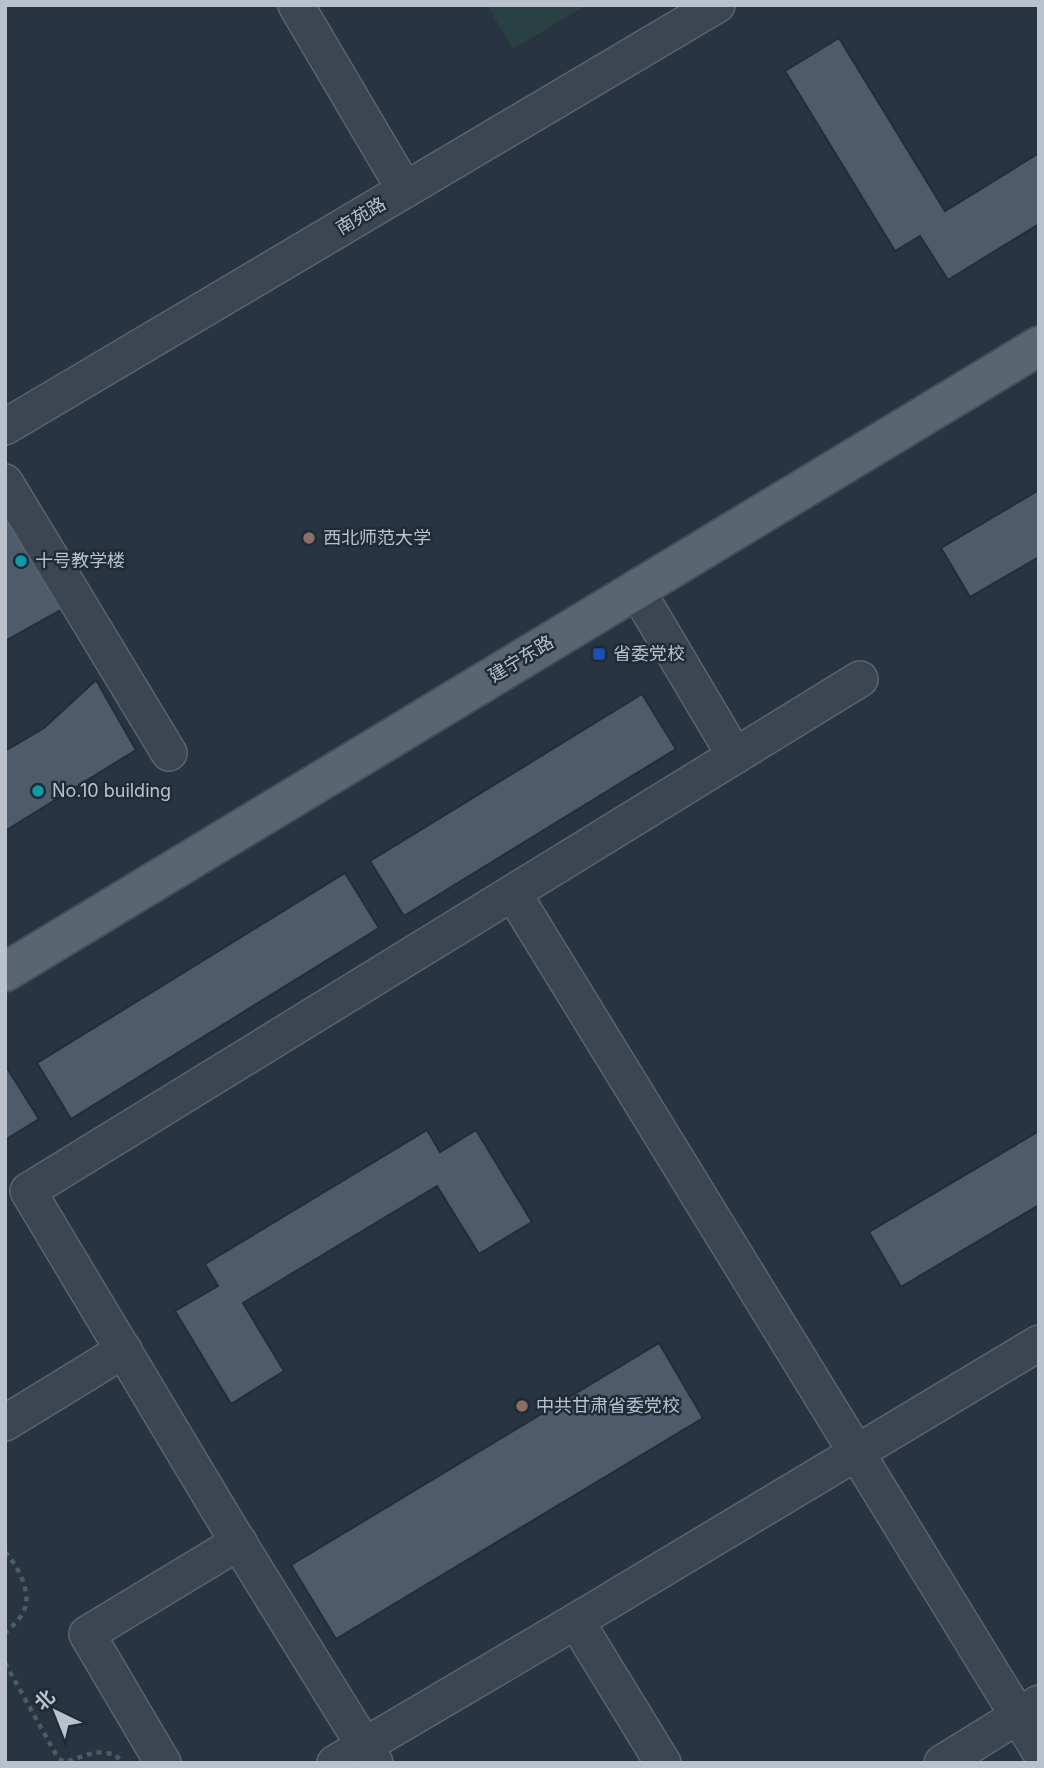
<svg xmlns="http://www.w3.org/2000/svg" width="1044" height="1768" font-family="Inter,'Noto Sans SC',sans-serif">
<rect width="100%" height="100%" fill="#283442"/>
<path fill="#2a4143" d="M487,5H586L513,49Z"/>
<g fill="#4e5b6b" stroke="#222d39" stroke-width="2">
<path d="M839,38L945,211L1039,153V224L948,280L920,236L895,251L785,71Z"/>
<path d="M1039,490V557L970,597L941,548Z"/>
<path d="M5,515L66,607L5,641Z"/>
<path d="M96,680L136,750L5,831V751L44,728Z"/>
<path d="M642,694L676,749L404,916L370,861Z"/>
<path d="M345,873L379,928L71,1119L37,1063Z"/>
<path d="M5,1065L39,1119L5,1140Z"/>
<path d="M427,1130L440,1152L476,1130L532,1222L479,1254L437,1186L243,1303L284,1371L231,1404L175,1311L218,1286L205,1264Z"/>
<path d="M1039,1131V1205L901,1287L869,1232Z"/>
<path d="M659,1343L703,1418L336,1639L291,1565Z"/>
</g>
<g fill="none" stroke-linecap="round" stroke-linejoin="round">
<g stroke="#5a646f" stroke-width="38">
<g id="minor">
<path d="M296,5L405,190"/>
<path d="M5,427L717,5"/>
<path d="M5,482L169,753"/>
<path d="M636,589L735,756"/>
<path d="M513,893L1039,1750"/>
<path d="M5,1423L124,1350"/>
<path d="M576,1621L663,1763"/>
<path d="M163,1763L87,1634L239,1542"/>
<path d="M335,1763L576,1621L1039,1343"/>
<path d="M375,1763L232,1532L28,1191L860,679"/>
<path d="M942,1763L1039,1703"/>
</g>
</g>
<g stroke="#454f5b" stroke-width="42">
<path id="major" d="M5,972L1039,346"/>
</g>
<g stroke="#485e60" stroke-width="4.5" stroke-dasharray="5 5" stroke-linecap="butt">
<path d="M5,1552C17,1565 29,1587 26,1605C24,1615 13,1626 5,1633"/>
<path d="M5,1663L58,1758L65,1762L96,1752L114,1754L124,1763"/>
</g>
<use href="#minor" stroke="#3c4652" stroke-width="35"/>
<use href="#major" stroke="#5a6572" stroke-width="38"/>
</g>
<g fill="#8d6e63" stroke="#202b38" stroke-width="2.5">
<circle cx="309" cy="538" r="7"/>
<circle cx="522" cy="1406" r="7"/>
</g>
<g fill="#0f9aa8" stroke="#202b38" stroke-width="2.5">
<circle cx="21" cy="561" r="7"/>
<circle cx="38" cy="791" r="7"/>
</g>
<rect fill="#1a4fb4" stroke="#202b38" stroke-width="2.5" x="592" y="647" width="14" height="14" rx="3.5"/>
<g text-anchor="middle" stroke-width="5" stroke-linejoin="round" paint-order="stroke">
<g font-size="18" fill="#b9c1cc" stroke="#202b38">
<text transform="translate(361 216) rotate(-31)" y="6">南苑路</text>
<text transform="translate(521 659) rotate(-31)" y="6">建宁东路</text>
</g>
<g font-size="18" fill="#b9c1cc" stroke="#202b38" text-anchor="start">
<text x="323" y="544">西北师范大学</text>
<text x="35" y="567">十号教学楼</text>
<text x="613" y="660">省委党校</text>
<text x="52" y="797">No.10 building</text>
<text x="536" y="1412">中共甘肃省委党校</text>
</g>
</g>
<rect width="1044" height="1768" fill="none" stroke="#b9c1cc" stroke-width="14"/>
<g transform="translate(56 1712) rotate(317)" stroke="#202b38" stroke-width="5" paint-order="stroke">
<path d="M0-5L12 26L0 18L-12 26Z" fill="#b9c1cc"/>
<text y="-10" font-size="19" font-weight="bold" text-anchor="middle" fill="#b9c1cc">北</text>
</g>
</svg>
